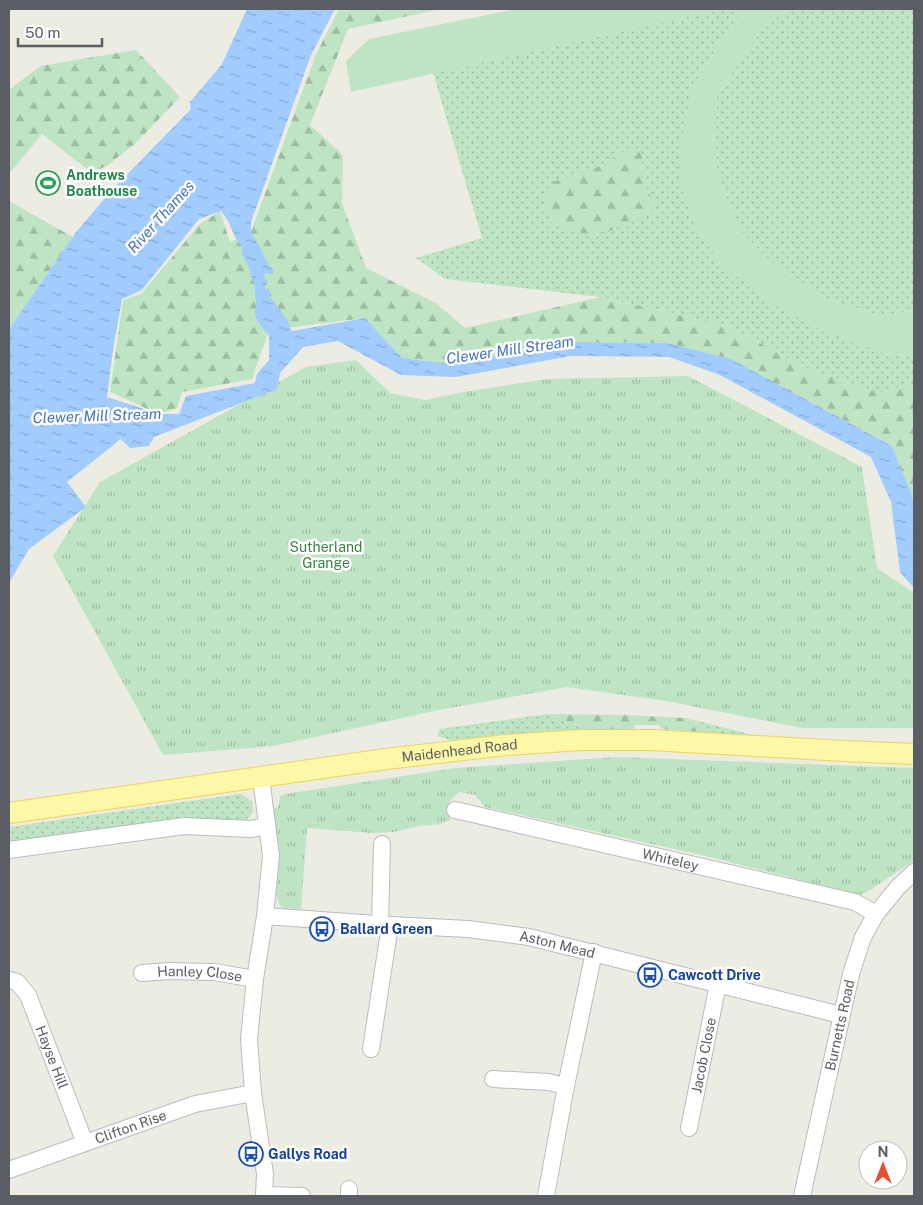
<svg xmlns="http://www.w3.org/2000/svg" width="923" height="1205" font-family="'Public Sans',sans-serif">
<defs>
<pattern id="grass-dots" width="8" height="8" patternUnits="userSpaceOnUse" patternTransform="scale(1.25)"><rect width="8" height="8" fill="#bfe4c3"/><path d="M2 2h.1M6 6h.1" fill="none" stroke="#9ebca2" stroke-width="1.8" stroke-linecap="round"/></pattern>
<pattern id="forest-firs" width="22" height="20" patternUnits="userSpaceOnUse" patternTransform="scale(1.25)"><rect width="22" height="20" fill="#bfe4c3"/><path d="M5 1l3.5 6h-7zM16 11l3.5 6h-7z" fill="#9ebca2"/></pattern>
<pattern id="park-tufts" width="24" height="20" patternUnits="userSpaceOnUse" patternTransform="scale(1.25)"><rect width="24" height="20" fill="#bfe4c3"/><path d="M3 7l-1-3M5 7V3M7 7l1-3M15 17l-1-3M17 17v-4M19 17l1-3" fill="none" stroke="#9ebca2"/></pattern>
<pattern id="water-ripples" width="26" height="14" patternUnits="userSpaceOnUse" patternTransform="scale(1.25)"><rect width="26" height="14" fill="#a2ccfd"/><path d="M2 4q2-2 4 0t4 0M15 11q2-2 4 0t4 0" fill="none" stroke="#87a9d0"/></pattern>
</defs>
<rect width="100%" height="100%" fill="#edece2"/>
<g fill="url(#grass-dots)">
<path d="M723,9H743L717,48L693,88L694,224L883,353L914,356V384L880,393L805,368L729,326L600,297L445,279L416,258L482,238L433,73Z"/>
<path d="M788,9H914V310L882,316L824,298L771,262L742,233L727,200L715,163L713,126L717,95L762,29Z"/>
<path d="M548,714L591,730L449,740L438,736L439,729Z"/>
<path d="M686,718L757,736L714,733Z"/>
<path d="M240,794L252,801L253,811L244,824L9,845V827Z"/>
</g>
<g fill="url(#forest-firs)">
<path d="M339,9H441L348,29L310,125L343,155L342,203L366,268L437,304L465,328L600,297L729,326L805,368L880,393L914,384V506L912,495L892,446L731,359L668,343L572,342L452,364L402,358L365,318L269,330L252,379L182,392L177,408L159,414L110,392L123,300L141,294L200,224L220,211L230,242L251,232L316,54Z"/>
<path d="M136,50L180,97L136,143L108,165L92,173L42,134L9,174V90L40,66Z"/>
<path d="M641,150L645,185L654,203L653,213L630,221L610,231L589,234L562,228L550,222L545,203L553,182L596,168L625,151Z"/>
<path d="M9,201L73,237L9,329Z"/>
<path d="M548,714L625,715L686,718L714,733L662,729L659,725H635L634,729L591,730Z"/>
</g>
<g fill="url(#park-tufts)">
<path d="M356,360L390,393L425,400L464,392L547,379L688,376L862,467L877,568L914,593V728H802L666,701L567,687L444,709L273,746L163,755L53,556L100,482L306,367Z"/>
<path d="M616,757L914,768V860L872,889L860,895L701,855L485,807L475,795L459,792L449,802L450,820L441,824L419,826L393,832L372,833L307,828L301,909L283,908L280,905L276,895L279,858L273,809L278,808L280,797L285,794L456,768Z"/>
</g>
<g fill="#bfe4c3">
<path d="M516,9H723L351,92L346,61L369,39Z"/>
<path d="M743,9H788L762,29L717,95L713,126L715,163L727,200L743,233L771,262L824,298L882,316L914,310V356L883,353L825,332L771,303L720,264L694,224L682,189V136L693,88L717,48Z"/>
</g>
<path fill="url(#water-ripples)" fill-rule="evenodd" d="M247,9H335L311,55L251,222V232L261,249L266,261L274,271L273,274L265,273L264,278L268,282L265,286V289L270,290V297L287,319L292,331L365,318L402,358L452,364L572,342L668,343L731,359L892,446L912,495L914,506V588L900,572L891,502L871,457L720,375L669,357L571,356L456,377L401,375L338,341L303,347L280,373L277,389L154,437L149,446L130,448L121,439L67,482L86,507L29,549L9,583V329L77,231L110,192L191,109L190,102L222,64ZM221,211L228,221L235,237L242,247V254L249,268L254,283L256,301L255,317L269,336V360L257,374L255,383L186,396L179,414H159L107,397L113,350L122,299L142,290L199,219Z"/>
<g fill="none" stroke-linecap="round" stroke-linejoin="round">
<g stroke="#babbc1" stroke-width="18">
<g id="minor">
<path d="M261,777L271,856L265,916L255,979L249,1039L253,1093L265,1174L264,1196"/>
<path id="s1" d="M455,810L855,902L876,914"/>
<path d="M9,850L184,826L251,829L267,826"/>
<path id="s2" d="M265,916L390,925L468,929L529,937L841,1015"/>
<path d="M380,925L382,844"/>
<path id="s3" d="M142,973L169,971L214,972L255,979"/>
<path id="s4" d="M9,980L17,982L28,995L85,1143"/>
<path d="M371,1049L390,925"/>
<path d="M493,1079L548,1082L566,1086"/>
<path id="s5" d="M689,1128L718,984"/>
<path id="s6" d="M9,1170L195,1104L253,1093"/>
<path d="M349,1189V1196"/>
<path d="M265,1195L302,1196"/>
<path d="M546,1196L566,1086L594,952"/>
<path id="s7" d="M802,1196L851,974L863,937L876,914L898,887L914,872"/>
</g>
</g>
<g stroke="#eed45a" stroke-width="22">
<g id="major">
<path id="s8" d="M9,813L386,759L506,745L580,740H651L844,751L914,754"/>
</g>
</g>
<use href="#minor" stroke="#fff" stroke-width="16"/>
<use href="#major" stroke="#fdf8a7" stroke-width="20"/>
</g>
<defs>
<g id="stadium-ring" transform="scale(1.25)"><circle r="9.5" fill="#fff" stroke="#2e9e5b" stroke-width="1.5"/><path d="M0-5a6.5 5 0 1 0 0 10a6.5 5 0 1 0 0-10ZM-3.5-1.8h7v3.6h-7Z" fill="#2e9e5b"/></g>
<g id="bus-ring" transform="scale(1.25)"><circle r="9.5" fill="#fff" stroke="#1a4fb4" stroke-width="1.5"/><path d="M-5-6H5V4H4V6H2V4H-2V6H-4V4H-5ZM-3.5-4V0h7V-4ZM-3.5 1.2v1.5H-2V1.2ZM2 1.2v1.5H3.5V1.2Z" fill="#1a4fb4"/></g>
</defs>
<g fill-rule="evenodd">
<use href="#stadium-ring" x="48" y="183"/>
<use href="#bus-ring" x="322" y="929"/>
<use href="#bus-ring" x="650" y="975"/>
<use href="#bus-ring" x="251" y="1154"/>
</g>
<g text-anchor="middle" stroke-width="5" stroke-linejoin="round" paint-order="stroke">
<g font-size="14" font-weight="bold" fill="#27864d" stroke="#fff" text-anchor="start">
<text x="66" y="180">Andrews<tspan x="66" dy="16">Boathouse</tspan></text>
</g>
<g font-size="14" fill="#378543" stroke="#fff">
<text x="326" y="552">Sutherland<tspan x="326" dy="16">Grange</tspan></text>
</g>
<g font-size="14" fill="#5a5d63" stroke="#fff">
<text dy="5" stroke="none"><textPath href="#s8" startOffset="455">Maidenhead Road</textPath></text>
<text dy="5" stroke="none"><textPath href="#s1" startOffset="221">Whiteley</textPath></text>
<text dy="5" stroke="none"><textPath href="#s2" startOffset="294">Aston Mead</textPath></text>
<text dy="5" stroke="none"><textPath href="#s3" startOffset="58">Hanley Close</textPath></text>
<text dy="5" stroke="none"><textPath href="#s7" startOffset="175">Burnetts Road</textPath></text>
<text dy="5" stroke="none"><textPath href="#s5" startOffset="74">Jacob Close</textPath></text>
<text dy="5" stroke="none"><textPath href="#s4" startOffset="92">Hayse Hill</textPath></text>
<text dy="5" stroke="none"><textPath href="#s6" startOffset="129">Clifton Rise</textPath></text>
</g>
<g font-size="14" font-weight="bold" fill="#164399" stroke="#fff" text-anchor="start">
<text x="340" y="934">Ballard Green</text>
<text x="668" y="980">Cawcott Drive</text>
<text x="268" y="1159">Gallys Road</text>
</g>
<g font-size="15" font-style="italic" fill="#4574c0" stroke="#fff">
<text transform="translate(161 217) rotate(-48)" y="5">River Thames</text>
<text transform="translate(510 350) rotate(-8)" y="5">Clewer Mill Stream</text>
<text transform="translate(97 416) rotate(-2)" y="5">Clewer Mill Stream</text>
</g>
</g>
<rect width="923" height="1205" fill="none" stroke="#5a5d63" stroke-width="20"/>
<g transform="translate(883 1165)"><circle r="24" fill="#ffffff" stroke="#bdbec1"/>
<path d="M0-4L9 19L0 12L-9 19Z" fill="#e55130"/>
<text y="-8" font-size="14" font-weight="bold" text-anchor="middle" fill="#5a5d63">N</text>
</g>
<path d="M18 38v8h84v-8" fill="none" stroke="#5a5d63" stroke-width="2.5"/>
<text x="25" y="38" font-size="15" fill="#5a5d63" stroke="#ffffff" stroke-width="4" paint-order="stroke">50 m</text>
</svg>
